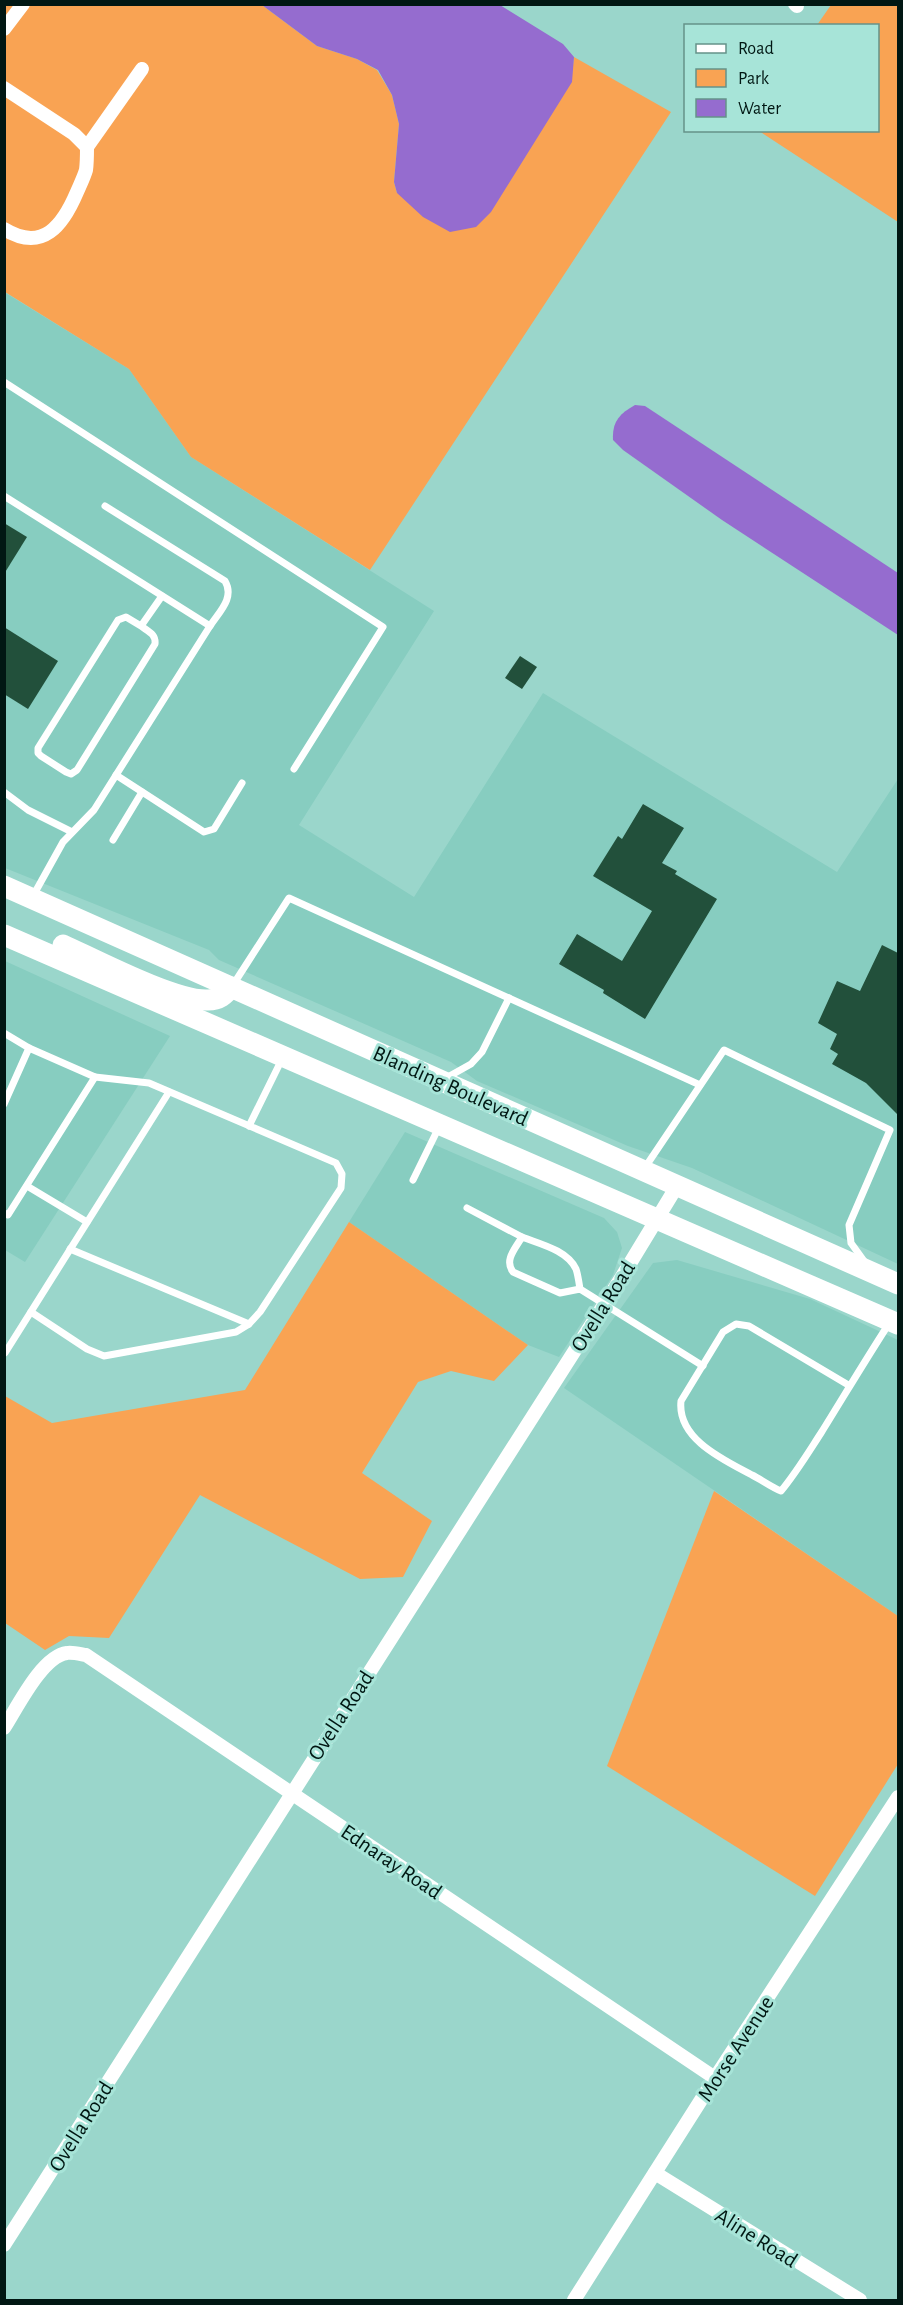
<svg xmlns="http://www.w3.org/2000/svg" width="903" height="2305" font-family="'Alegreya Sans',sans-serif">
<rect width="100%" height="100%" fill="#9ad6cb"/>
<g fill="#87cdc0">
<path d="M4,292L129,369L191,457L434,611L299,825L414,897L543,693L837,872L898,779V1264L692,1168L628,1146L477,1081L451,1062L219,960L209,950L5,868Z"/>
<path d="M5,961L170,1036L25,1262L5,1250Z"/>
<path d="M405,1132L604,1218L617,1232L622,1248L613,1275L559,1357L528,1345L349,1222Z"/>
<path d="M677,1260L810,1299L898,1340V1616L564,1388L653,1263Z"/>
</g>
<g fill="#f9a353">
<path d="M4,5H262L317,46L357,59L377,70L392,95L399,124L394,182L397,193L571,82L574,57L671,112L370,570L191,457L129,369L5,292Z"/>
<path d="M831,5H898V222L759,131L878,130V26L817,25Z"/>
<path d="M349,1222L528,1345L494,1381L451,1371L418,1382L362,1473L432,1521L403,1577L360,1579L200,1495L109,1638L69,1636L45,1650L5,1623V1396L52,1423L245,1390Z"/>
<path d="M714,1491L898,1616V1764L815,1896L607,1766Z"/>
</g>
<g fill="#956ccf">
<path d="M262,5H500L563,44L574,57L572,82L491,212L476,227L450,232L423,217L397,193L394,182L399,124L392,95L378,70L357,59L317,46Z"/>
<path d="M635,405L645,406L898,573V635L722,520L623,450L613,440C612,422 619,414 635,405Z"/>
</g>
<g fill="#22503b">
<path d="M4,523L27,537L4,574Z"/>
<path d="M4,627L58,661L28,709L4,694Z"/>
<path d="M520,656L537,667L522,689L505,678Z"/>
<path d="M643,804L684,828L662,863L677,871L675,874L717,899L645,1019L603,993L604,990L559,964L577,934L622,961L652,911L593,876L618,836L622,839Z"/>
<path d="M882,945L898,953V1115L866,1083L832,1064L838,1054L830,1049L837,1034L818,1023L837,981L860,991Z"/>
</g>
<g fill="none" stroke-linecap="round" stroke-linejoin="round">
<g stroke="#fff" stroke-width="7">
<path d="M4,382L383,627L294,769"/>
<path d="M4,496L210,626L94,810L63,842L33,896"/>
<path d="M105,506L225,581C235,598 219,612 210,626"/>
<path d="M141,626L126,617L118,620L38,748V753L41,756L66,772L71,774L77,770L155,644C156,634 149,632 141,626L162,596"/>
<path d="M116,775L204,832L214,829L242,783"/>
<path d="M4,792L28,810L72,832"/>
<path d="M113,840L142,792"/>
<path d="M233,985L289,898L700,1085"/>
<path d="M4,1033L29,1048L95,1077L8,1215L4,1213"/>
<path d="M446,1078L471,1064L482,1052L509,998"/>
<path d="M4,1104L29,1048"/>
<path d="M249,1126L282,1059"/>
<path d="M644,1169L724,1050L890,1130L849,1225L851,1243L864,1261"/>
<path d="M413,1180L439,1127"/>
<path d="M27,1186L87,1222"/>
<path d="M467,1208L522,1237"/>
<path d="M70,1249L249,1324"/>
<path d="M580,1289L560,1293L513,1272C504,1260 515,1249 522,1237C540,1244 567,1250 576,1269C578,1275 579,1283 580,1289L703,1366"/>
<path d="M31,1312L87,1349L104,1356L236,1332L249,1324L260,1312L341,1188L342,1174L336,1163L149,1083L95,1077"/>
<path d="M5,1353L169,1092"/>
<path d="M850,1386L749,1326L736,1324L723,1332L681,1401C677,1439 724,1460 752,1475C762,1480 771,1487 781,1491C796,1473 808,1453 821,1433C844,1396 866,1359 890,1322"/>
</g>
<g stroke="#fff" stroke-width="14">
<path d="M795,4L797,6"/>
<path d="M4,29L23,4"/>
<path d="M4,88L74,134L87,147C87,154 87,163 86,170C84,177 80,185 77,192C63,225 43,253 4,229"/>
<path d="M87,147L142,69"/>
<path d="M4,1728C17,1708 42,1656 67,1653C72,1652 80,1654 86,1655L715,2078"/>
<path d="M655,2173L860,2300"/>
<path d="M4,2245L623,1275L677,1186"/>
<path d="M574,2300L715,2078L898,1797"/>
</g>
<g stroke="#fff" stroke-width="21">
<path d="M4,886L898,1284"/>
<path d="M4,935L898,1324"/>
<path d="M63,945C96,960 176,1002 208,1000C219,1000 225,995 231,987"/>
</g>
</g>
<g text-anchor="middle" stroke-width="6" stroke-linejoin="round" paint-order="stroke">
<g font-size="22" fill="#011713" stroke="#a7e4d8">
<text transform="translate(451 1085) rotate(24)" y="8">Blanding Boulevard</text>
<text transform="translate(602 1306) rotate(-58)" y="8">Ovella Road</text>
<text transform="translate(340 1715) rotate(-57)" y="8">Ovella Road</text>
<text transform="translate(392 1861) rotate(34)" y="8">Ednaray Road</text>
<text transform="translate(735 2048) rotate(-57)" y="8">Morse Avenue</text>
<text transform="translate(80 2126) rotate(-58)" y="8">Ovella Road</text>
<text transform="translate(757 2237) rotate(32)" y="8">Aline Road</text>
</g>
</g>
<rect width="903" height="2305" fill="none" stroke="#011713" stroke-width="12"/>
<rect x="684" y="24" width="195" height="108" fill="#a7e4d8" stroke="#659289" stroke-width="1.5"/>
<rect x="696" y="44" width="30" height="9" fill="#ffffff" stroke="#659289" stroke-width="1.5"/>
<text x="738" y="54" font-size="18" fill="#011713">Road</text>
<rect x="696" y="69" width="30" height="18" fill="#f9a353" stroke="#659289" stroke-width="1.5"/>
<text x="738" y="84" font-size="18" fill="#011713">Park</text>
<rect x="696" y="99" width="30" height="18" fill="#956ccf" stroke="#659289" stroke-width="1.5"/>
<text x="738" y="114" font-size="18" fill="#011713">Water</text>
</svg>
